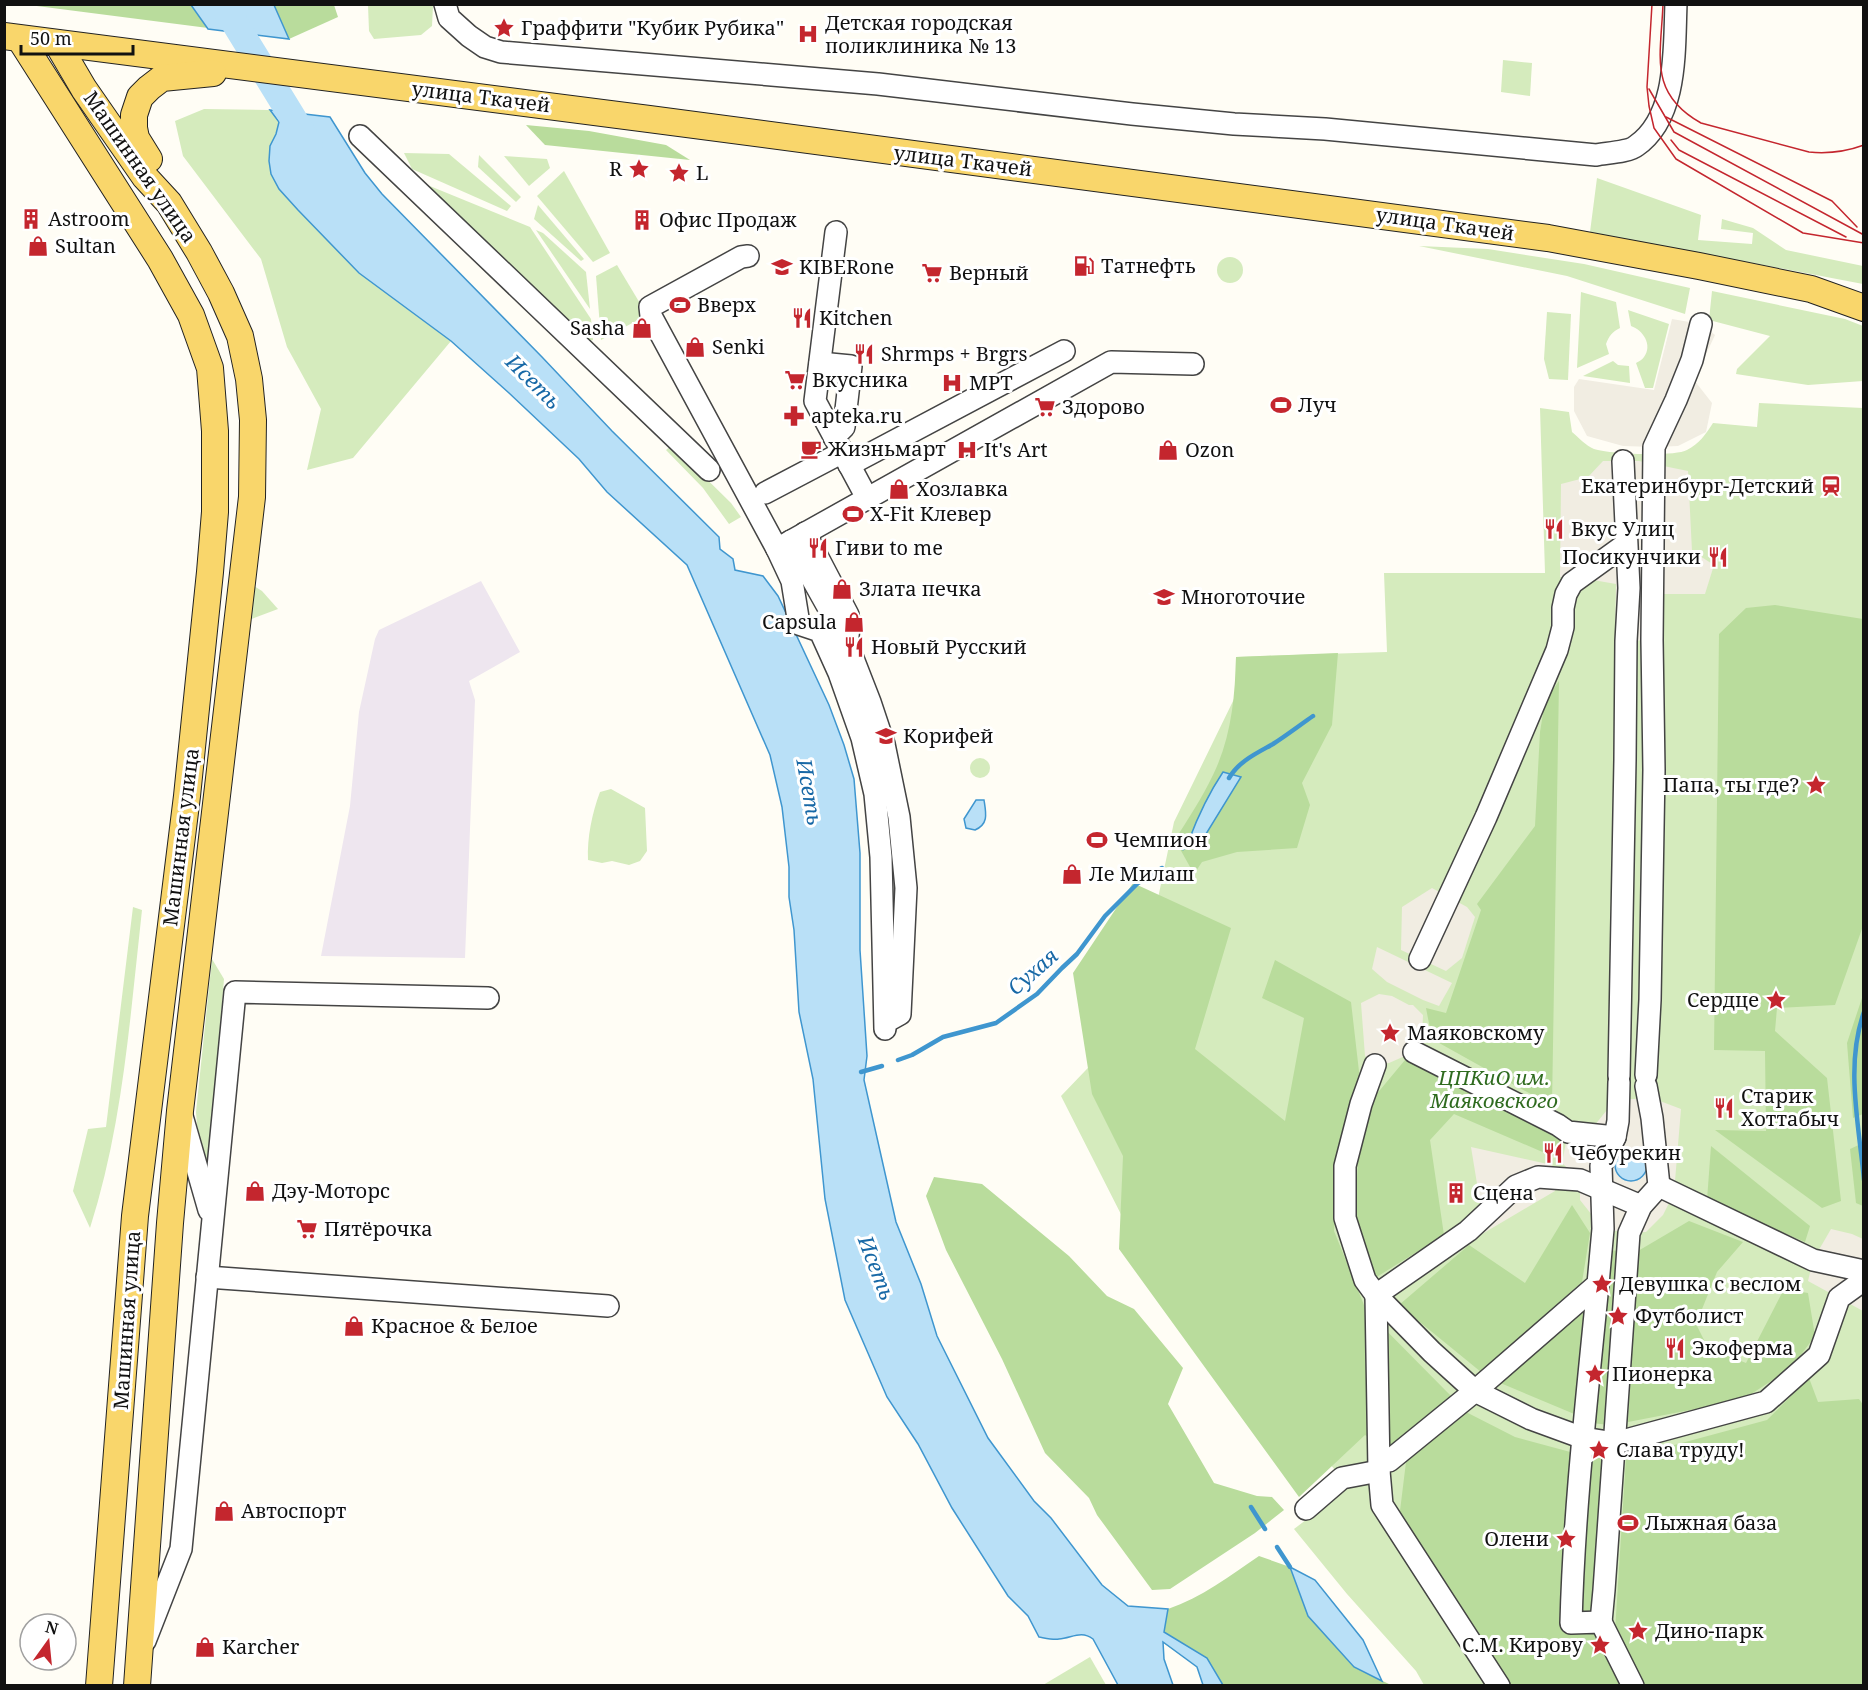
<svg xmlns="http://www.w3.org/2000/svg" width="1868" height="1690" font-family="'Noto Serif',serif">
<rect width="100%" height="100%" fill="#fffdf5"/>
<path fill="#eee6ef" d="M481,581L520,652L469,681L475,700L465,958L321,956L350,806L359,712L375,639L379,630Z"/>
<g fill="#d5ebbd">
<path d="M368,5H433L432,26L421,35L374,39L369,31Z"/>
<path d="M1503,60L1532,63L1530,96L1501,92Z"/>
<path d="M204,109L270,110L279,122L276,134L270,146L359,273L451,341L353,458L307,470L321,409L287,347L261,259L183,156L175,121Z"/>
<path d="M404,153L449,154L511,206L507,211L412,169Z"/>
<path d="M479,155L521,197L516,202L478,167Z"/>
<path d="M504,156L547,159L550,168L529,186Z"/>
<path d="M564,171L610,253L593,262L537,196Z"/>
<path d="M1597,178L1701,215L1698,240L1752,244L1753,233L1721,229L1722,219L1753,228L1786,250L1863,266V284L1590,232Z"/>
<path d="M420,182L530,227L591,319L593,340L585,342Z"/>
<path d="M538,205L584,259L581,261L534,219Z"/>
<path d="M536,230L543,233L586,272L590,309Z"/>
<path d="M1419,246L1488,249L1584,264L1690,288L1685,314L1567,276Z"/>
<circle cx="1230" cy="270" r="13"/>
<path d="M617,265L647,315L601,340L596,276Z"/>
<path d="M1712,291L1845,319L1863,326V381L1808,385L1736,374L1737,369L1770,336L1709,320Z"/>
<path d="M1581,292L1616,302L1620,328C1612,332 1609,336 1606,344L1609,354L1577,368Z"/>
<path d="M1628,310L1669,324L1653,388H1645L1636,363C1639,361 1642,360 1644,357C1653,345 1643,330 1631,326Z"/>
<path d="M1547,312L1571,314L1568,380L1549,379L1544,359Z"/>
<path d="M1613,361L1618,365L1629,366L1630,383L1583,376Z"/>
<path d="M1759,403L1863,408V1685H1424L1416,1671L1347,1594L1294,1529L1348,1488L1342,1478L1132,1236L1061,1096L1132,1022L1174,822L1235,697L1236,657L1387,652L1384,573H1545L1540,408L1569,412L1572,432C1578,437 1586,446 1594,449C1609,454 1674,457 1687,450C1699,444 1706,434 1713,423L1757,427Z"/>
<path d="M672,445L731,503L741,517L729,524L703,488L666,450Z"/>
<path d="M254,586L262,591L278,609L249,620Z"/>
<circle cx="980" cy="768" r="10"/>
<path d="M611,789L645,808L647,851L640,861L629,865L612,861L602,863L588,860C587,838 592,813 600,792Z"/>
<path d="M133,907L142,910C130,1017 123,1125 90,1228L73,1191L88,1129L106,1127Z"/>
<path d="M212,959L224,979L208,1182L197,1125L196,1112Z"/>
<path d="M1090,1657L1106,1685H1043Z"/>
</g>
<g fill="#b9dc9c">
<path d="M29,5H191L208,29V28Z"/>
<path d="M274,5H334L338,17L289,39Z"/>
<path d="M526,125L589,131L666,145L690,160L545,145Z"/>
<path d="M1775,605L1863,619V926L1835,1005L1777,1008L1775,1031L1827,1078L1841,1201L1822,1208L1715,1130L1766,1131L1765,1051L1714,1050L1719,634L1746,608Z"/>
<path d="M1338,653L1332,725L1302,783L1310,805L1297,848L1237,852L1202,862L1194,874L1175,840C1188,819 1202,798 1213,775C1231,738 1235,698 1236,657Z"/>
<path d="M1559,681L1552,1106L1432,1039L1426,1008L1446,1013L1481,910L1477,904L1535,826L1540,732L1545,701Z"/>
<path d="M1133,883L1231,928L1195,1049L1285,1121L1304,1018L1262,998L1275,960L1351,1002L1360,1080L1338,1152L1334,1231L1366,1310L1452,1397L1389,1449L1365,1435L1299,1497L1119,1249L1123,1156L1092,1094L1073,973Z"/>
<path d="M1863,995V1114L1853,1118L1847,1043Z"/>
<path d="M1405,1060L1562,1137L1554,1157L1454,1114L1430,1140L1444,1235L1375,1278L1355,1219L1358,1158L1375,1096Z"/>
<path d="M1863,1143V1206L1856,1203L1850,1149Z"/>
<path d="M1711,1146L1810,1226L1805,1242L1707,1200Z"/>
<path d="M934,1177L982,1184L1069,1256L1107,1296L1134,1309L1183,1368L1168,1404L1214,1483L1257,1496L1272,1497L1284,1510L1255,1533L1170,1589L1152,1590L1097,1515L1089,1498L1045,1453L1002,1359L946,1250L926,1196Z"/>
<path d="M1572,1205L1590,1233L1582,1282L1481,1372L1399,1305L1469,1245L1525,1283Z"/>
<path d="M1689,1221L1743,1242L1717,1272L1696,1324L1708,1348L1746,1363L1784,1289L1808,1293L1815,1336L1791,1368L1742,1400L1628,1422L1638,1251Z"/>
<path d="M1606,1250L1621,1251L1609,1425L1592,1423Z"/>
<path d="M1584,1308L1579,1416L1498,1382Z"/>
<path d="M1809,1378L1818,1402L1859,1399L1864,1406L1863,1685H1645L1615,1631L1626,1458L1767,1420Z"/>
<path d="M1466,1412L1515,1437L1574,1453L1562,1630H1595L1624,1685H1503L1399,1519L1406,1462Z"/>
<path d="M1591,1456L1605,1459L1593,1616H1578Z"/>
<path d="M1259,1556L1290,1567L1308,1616L1354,1667L1391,1685H1223L1162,1642L1168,1609C1201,1598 1231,1575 1259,1556Z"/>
</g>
<g fill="#f1ede2">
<path d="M1672,319L1701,324L1715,335L1694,380L1712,403L1706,432L1678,446L1654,447L1623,446L1587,436L1574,411V387L1579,379L1654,390Z"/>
<path d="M1603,461H1639L1688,471L1692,551L1714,565L1705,594H1663L1652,640L1626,641L1615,634L1616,584L1593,580L1560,577L1561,484L1588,477Z"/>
<path d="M1432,888L1467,907L1475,917L1462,958L1446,971L1401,950L1402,907Z"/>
<path d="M1377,947L1452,983L1439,1006L1423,1000L1387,982L1372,969Z"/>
<path d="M1379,994L1392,996L1409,1005H1413L1423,1015L1422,1035L1414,1052L1389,1063L1375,1065L1365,1056L1361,1003Z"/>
<path d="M1652,1098L1681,1109L1674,1193L1663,1215L1646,1232L1629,1233L1603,1229L1580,1200V1180L1562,1163L1568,1132L1590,1131L1615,1100Z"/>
<path d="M1471,1147L1552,1165L1555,1191L1472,1240L1481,1208Z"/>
<path d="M1831,1229L1852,1234L1863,1239V1311L1808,1281L1813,1260Z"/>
</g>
<g fill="#b9e0f7" stroke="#3f96cf" stroke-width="1.5">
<path d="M191,5H274L289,39L208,29Z"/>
<path d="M270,110L330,117L365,173L382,194L542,357L612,431L719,537L720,549L733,559L735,570L763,576L778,596L829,705L844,745L854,779L860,853V950L867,1056L864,1080L896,1222L921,1284L937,1336L988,1438L1034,1501L1051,1518L1102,1585L1128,1606L1168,1609L1164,1632L1207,1658L1223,1685H1203L1197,1667L1163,1642L1164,1659L1173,1685H1118L1093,1639C1081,1630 1072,1638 1059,1639C1053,1640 1045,1638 1039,1637L1028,1616L1008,1596L952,1508L918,1444L887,1397L845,1300L825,1199L813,1079L799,1012L794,930L789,897V867L782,807L770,755L687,565L607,492L579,459L509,393L451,341L359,273L298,210L279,189L271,174L269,161L270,146L276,134L279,122Z"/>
<path d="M1223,772L1241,777L1206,834L1194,845L1189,840C1198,816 1209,793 1223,772Z"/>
<path d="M976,800H984C986,813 989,824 975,830L966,828L964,819Z"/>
<circle cx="1631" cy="1165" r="16"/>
<path d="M1290,1567L1315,1580L1363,1640L1382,1681L1354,1667L1308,1616Z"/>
</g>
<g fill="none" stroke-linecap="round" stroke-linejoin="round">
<g stroke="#3f96cf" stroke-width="4.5">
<path d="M1229,778C1239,761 1257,753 1273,744C1287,735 1300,725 1313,716"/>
<path d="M1183,848L1192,836"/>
<path d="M1864,1012C1845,1065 1859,1125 1864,1180"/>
<path d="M898,1060L912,1055L943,1037L996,1023L1037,994L1062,968L1077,954L1105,916L1138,883L1162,868"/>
<path d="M861,1072L882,1066"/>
<path d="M1251,1507L1265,1529"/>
<path d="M1277,1547L1290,1567"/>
</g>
<path stroke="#b9e0f7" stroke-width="27" d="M223,4L309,144"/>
<g stroke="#444" stroke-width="24">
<g id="minor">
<path d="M445,4L449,18L469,36L485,47L501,52L878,84L1132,114L1234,124L1325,129L1596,155C1605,153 1629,152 1636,146C1678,117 1674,50 1676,4"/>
<path d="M360,136L709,470"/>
<path d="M836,232L815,401L867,498"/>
<path d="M748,256L741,257L650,307L651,316L777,549L792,581L799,624L820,631L839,673L862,738L875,794L881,857L885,1029"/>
<path d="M820,363L851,366L844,427L834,437"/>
<path d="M849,465L1064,351"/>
<path d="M765,493L843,452"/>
<path d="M805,533L848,615L849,628L847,643L870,702L884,744L899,817L906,888L900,1014L891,1019"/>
<path d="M791,541L833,616L836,631L847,643"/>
<path d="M777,549L1111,362L1193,364"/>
<path d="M1420,959L1486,817L1557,650L1563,627V608L1566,594L1572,583L1626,544"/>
<path d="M1414,1052L1558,1125L1568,1132L1615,1137"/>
<path d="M1375,1065L1361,1104L1345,1166V1218L1365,1280L1376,1295L1432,1352L1475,1391L1531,1419L1583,1438L1615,1443L1766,1402L1819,1355L1839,1298L1864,1280"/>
<path d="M1646,1075L1650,1000L1654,770L1652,640L1654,447L1676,400L1692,360L1701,324"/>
<path d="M1619,1076L1625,760L1626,641L1629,588L1623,461"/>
<path d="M182,1116L209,1210"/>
<path d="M1659,1186L1813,1260L1864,1271"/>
<path d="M207,1277L608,1306"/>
<path d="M1598,1284C1587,1397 1574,1510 1571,1623L1601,1622L1633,1686"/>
<path d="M1389,1461L1475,1391L1598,1284L1603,1229L1601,1166L1615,1137L1618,1121L1619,1082"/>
<path d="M1306,1509L1342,1478L1379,1471"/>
<path d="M1601,1622L1604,1590L1629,1233L1641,1206L1659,1186L1652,1118L1646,1086"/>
<path d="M145,1641L181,1549L235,992L488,998"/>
<path d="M1499,1686L1382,1505L1379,1471L1376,1295L1468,1231L1516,1186L1538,1177L1580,1180L1641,1206"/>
</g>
</g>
<g stroke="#222" stroke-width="28">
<g id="major">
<path d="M4,36L649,119L1548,238L1699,266L1811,289L1864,308"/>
<path d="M20,39L160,259L191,315L210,368L215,431V512L210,572L187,796L135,1216L99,1686"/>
<path d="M57,43L84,89L145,177L169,203L199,252L221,293L240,336L249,379L253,420L252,497L180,1111L170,1223L137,1686"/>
<path d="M149,159L136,138L134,128V115L140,97L149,88L162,78L213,73"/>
</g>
</g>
<use href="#minor" stroke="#fff" stroke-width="21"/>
<use href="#major" stroke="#f9d66b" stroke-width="26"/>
<g stroke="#c4262e" stroke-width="1.5">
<path d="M1652,4L1647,87L1649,106L1654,128L1676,159L1803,233L1864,243"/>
<path d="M1663,4C1661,56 1648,93 1701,123L1809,152C1829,154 1845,152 1864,145"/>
<path d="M1649,89L1674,132L1864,235"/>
<path d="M1666,117L1832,201L1857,227"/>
<path d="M1671,140L1679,150L1846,237"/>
</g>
</g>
<defs>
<g id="sight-bare" transform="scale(1.62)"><path d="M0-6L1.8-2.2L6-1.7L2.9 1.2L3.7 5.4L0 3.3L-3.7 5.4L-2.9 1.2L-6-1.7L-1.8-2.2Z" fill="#c4262e" stroke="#fff" stroke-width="2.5" paint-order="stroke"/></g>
<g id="hospital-bare" transform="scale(1.62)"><path d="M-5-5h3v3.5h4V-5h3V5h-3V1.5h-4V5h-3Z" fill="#c4262e" stroke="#fff" stroke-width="2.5" paint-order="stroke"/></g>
<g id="building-bare" transform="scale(1.62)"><path d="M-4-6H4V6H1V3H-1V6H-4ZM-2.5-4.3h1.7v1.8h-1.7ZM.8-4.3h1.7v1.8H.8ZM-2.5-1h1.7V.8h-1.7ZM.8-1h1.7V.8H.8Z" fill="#c4262e" stroke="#fff" stroke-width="2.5" paint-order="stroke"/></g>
<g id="shop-bare" transform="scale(1.62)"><path d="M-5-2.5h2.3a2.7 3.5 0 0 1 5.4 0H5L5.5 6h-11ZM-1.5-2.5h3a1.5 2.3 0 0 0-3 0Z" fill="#c4262e" stroke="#fff" stroke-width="2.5" paint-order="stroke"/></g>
<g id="fuel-bare" transform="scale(1.62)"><path d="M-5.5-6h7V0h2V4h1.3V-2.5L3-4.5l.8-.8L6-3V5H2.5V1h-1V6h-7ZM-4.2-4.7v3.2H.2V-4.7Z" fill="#c4262e" stroke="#fff" stroke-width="2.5" paint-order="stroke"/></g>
<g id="school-bare" transform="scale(1.62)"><path d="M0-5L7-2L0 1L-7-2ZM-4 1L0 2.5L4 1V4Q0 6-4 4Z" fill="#c4262e" stroke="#fff" stroke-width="2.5" paint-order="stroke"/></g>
<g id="supermarket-bare" transform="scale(1.62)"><path d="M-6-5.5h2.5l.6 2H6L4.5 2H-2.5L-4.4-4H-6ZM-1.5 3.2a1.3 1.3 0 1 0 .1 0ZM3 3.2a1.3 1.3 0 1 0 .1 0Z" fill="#c4262e" stroke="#fff" stroke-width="2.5" paint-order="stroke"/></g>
<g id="stadium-bare" transform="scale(1.62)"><path d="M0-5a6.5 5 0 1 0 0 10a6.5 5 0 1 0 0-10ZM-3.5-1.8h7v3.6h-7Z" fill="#c4262e" stroke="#fff" stroke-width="2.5" paint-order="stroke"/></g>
<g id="restaurant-bare" transform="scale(1.62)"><path d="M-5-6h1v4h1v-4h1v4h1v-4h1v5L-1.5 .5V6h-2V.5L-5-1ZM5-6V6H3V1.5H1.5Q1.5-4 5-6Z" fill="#c4262e" stroke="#fff" stroke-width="2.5" paint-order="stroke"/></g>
<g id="pharmacy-bare" transform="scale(1.62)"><path d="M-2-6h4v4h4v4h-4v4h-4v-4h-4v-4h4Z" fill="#c4262e" stroke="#fff" stroke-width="2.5" paint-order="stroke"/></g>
<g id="cafe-bare" transform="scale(1.62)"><path d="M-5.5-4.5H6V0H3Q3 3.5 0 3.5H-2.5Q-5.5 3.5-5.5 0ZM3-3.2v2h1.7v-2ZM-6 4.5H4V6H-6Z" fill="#c4262e" stroke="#fff" stroke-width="2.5" paint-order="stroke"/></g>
<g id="station-bare" transform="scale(1.62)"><path d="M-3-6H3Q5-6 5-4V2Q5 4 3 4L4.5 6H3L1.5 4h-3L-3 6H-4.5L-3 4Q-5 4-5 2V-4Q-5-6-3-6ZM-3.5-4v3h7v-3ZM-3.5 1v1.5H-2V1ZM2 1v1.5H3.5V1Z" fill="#c4262e" stroke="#fff" stroke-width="2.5" paint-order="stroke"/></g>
</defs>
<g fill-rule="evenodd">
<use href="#sight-bare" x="504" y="28"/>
<use href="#hospital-bare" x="808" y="34"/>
<use href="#sight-bare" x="639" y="169"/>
<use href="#sight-bare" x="679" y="173"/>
<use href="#building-bare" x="31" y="219"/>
<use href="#building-bare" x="642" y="220"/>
<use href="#shop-bare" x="38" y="246"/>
<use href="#fuel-bare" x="1084" y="266"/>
<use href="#school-bare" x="782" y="267"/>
<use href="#supermarket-bare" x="932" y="273"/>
<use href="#stadium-bare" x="680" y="305"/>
<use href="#restaurant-bare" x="802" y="318"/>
<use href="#shop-bare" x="642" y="328"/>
<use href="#shop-bare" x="695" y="347"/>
<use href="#restaurant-bare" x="864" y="354"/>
<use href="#supermarket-bare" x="795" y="380"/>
<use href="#hospital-bare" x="952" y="383"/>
<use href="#stadium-bare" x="1281" y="405"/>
<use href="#supermarket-bare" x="1045" y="407"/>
<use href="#pharmacy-bare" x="794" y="416"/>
<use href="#cafe-bare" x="811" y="449"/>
<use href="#hospital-bare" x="967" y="450"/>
<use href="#shop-bare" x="1168" y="450"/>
<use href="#station-bare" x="1831" y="486"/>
<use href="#shop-bare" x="899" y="489"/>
<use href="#stadium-bare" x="853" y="514"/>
<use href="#restaurant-bare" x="1554" y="529"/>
<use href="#restaurant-bare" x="818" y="548"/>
<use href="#restaurant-bare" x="1718" y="557"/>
<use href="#shop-bare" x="842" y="589"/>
<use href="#school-bare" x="1164" y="597"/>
<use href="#shop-bare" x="854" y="622"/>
<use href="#restaurant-bare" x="854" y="647"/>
<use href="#school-bare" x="886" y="736"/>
<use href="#sight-bare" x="1816" y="785"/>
<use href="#stadium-bare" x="1097" y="840"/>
<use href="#shop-bare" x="1072" y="874"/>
<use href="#sight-bare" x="1776" y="1000"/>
<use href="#sight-bare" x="1390" y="1033"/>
<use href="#restaurant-bare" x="1724" y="1108"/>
<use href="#restaurant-bare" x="1553" y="1153"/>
<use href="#shop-bare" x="255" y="1191"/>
<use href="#building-bare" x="1456" y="1193"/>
<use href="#supermarket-bare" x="307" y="1229"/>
<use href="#sight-bare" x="1602" y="1284"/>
<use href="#sight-bare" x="1618" y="1316"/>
<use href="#shop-bare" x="354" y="1326"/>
<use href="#restaurant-bare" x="1675" y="1348"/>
<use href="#sight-bare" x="1595" y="1374"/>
<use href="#sight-bare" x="1599" y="1450"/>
<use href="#shop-bare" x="224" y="1511"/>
<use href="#stadium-bare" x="1628" y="1523"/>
<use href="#sight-bare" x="1566" y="1539"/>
<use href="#sight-bare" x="1638" y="1631"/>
<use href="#sight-bare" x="1600" y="1645"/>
<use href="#shop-bare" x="205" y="1647"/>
</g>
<g text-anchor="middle" stroke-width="6" stroke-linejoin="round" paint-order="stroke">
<g font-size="20" fill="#111" stroke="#fff" text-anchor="start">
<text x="825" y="30">Детская городская<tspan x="825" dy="23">поликлиника № 13</tspan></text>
<text x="521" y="35">Граффити "Кубик Рубика"</text>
<text x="622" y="176" text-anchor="end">R</text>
<text x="696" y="180">L</text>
<text x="48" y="226">Astroom</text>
<text x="659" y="227">Офис Продаж</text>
<text x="55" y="253">Sultan</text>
<text x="1101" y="273">Татнефть</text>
<text x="799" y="274">KIBERone</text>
<text x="949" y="280">Верный</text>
<text x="697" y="312">Вверх</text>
<text x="819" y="325">Kitchen</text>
<text x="625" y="335" text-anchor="end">Sasha</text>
<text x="712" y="354">Senki</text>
<text x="881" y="361">Shrmps + Brgrs</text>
<text x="812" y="387">Вкусника</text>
<text x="969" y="390">МРТ</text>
<text x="1298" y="412">Луч</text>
<text x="1062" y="414">Здорово</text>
<text x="811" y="423">apteka.ru</text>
<text x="828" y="456">Жизньмарт</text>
<text x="984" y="457">It's Art</text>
<text x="1185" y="457">Ozon</text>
<text x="1814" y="493" text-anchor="end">Екатеринбург-Детский</text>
<text x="916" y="496">Хозлавка</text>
<text x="870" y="521">X-Fit Клевер</text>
<text x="1571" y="536">Вкус Улиц</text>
<text x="835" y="555">Гиви to me</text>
<text x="1701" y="564" text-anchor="end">Посикунчики</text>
<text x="859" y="596">Злата печка</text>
<text x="1181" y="604">Многоточие</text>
<text x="837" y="629" text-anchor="end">Capsula</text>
<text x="871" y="654">Новый Русский</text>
<text x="903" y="743">Корифей</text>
<text x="1799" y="792" text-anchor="end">Папа, ты где?</text>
<text x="1114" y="847">Чемпион</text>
<text x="1089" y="881">Ле Милаш</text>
<text x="1759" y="1007" text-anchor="end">Сердце</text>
<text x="1407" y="1040">Маяковскому</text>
<text x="1741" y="1103">Старик<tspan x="1741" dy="23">Хоттабыч</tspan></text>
<text x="1570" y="1160">Чебурекин</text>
<text x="272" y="1198">Дэу-Моторс</text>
<text x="1473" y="1200">Сцена</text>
<text x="324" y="1236">Пятёрочка</text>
<text x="1619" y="1291">Девушка с веслом</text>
<text x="1635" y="1323">Футболист</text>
<text x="371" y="1333">Красное &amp; Белое</text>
<text x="1692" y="1355">Экоферма</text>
<text x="1612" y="1381">Пионерка</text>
<text x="1616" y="1457">Слава труду!</text>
<text x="241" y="1518">Автоспорт</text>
<text x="1645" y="1530">Лыжная база</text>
<text x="1549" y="1546" text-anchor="end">Олени</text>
<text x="1655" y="1638">Дино-парк</text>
<text x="1583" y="1652" text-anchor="end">С.М. Кирову</text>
<text x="222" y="1654">Karcher</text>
</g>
<g font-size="20" fill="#111" stroke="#fff">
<text transform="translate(481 97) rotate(7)" y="7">улица Ткачей</text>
<text transform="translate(963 161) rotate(7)" y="7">улица Ткачей</text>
<text transform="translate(140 167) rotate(55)" y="7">Машинная улица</text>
<text transform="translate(1445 224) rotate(8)" y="7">улица Ткачей</text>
<text transform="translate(181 837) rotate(-83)" y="7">Машинная улица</text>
<text transform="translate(127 1320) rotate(-86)" y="7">Машинная улица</text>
</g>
<g font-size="20" font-style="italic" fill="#2f6b1f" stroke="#fff">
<text x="1494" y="1085">ЦПКиО им.<tspan x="1494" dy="23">Маяковского</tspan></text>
</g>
<g font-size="21" font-style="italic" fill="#1768a6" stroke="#fff">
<text transform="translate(533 382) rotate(45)" y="7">Исеть</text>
<text transform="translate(809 792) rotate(80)" y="7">Исеть</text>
<text transform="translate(1033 972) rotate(-41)" y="7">Сухая</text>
<text transform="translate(876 1268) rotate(69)" y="7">Исеть</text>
</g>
</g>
<rect width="1868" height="1690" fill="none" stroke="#111111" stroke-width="12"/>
<g transform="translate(48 1642) rotate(15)"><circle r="28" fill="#ffffff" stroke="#a0a0a0" stroke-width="1.5"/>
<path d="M0-4.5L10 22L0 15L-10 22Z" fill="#c4262e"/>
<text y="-9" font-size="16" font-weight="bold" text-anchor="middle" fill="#111111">N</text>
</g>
<path d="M21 45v9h112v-9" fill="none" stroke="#111111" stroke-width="3"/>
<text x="30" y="45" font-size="18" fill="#111111" stroke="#ffffff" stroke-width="4.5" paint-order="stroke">50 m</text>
</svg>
